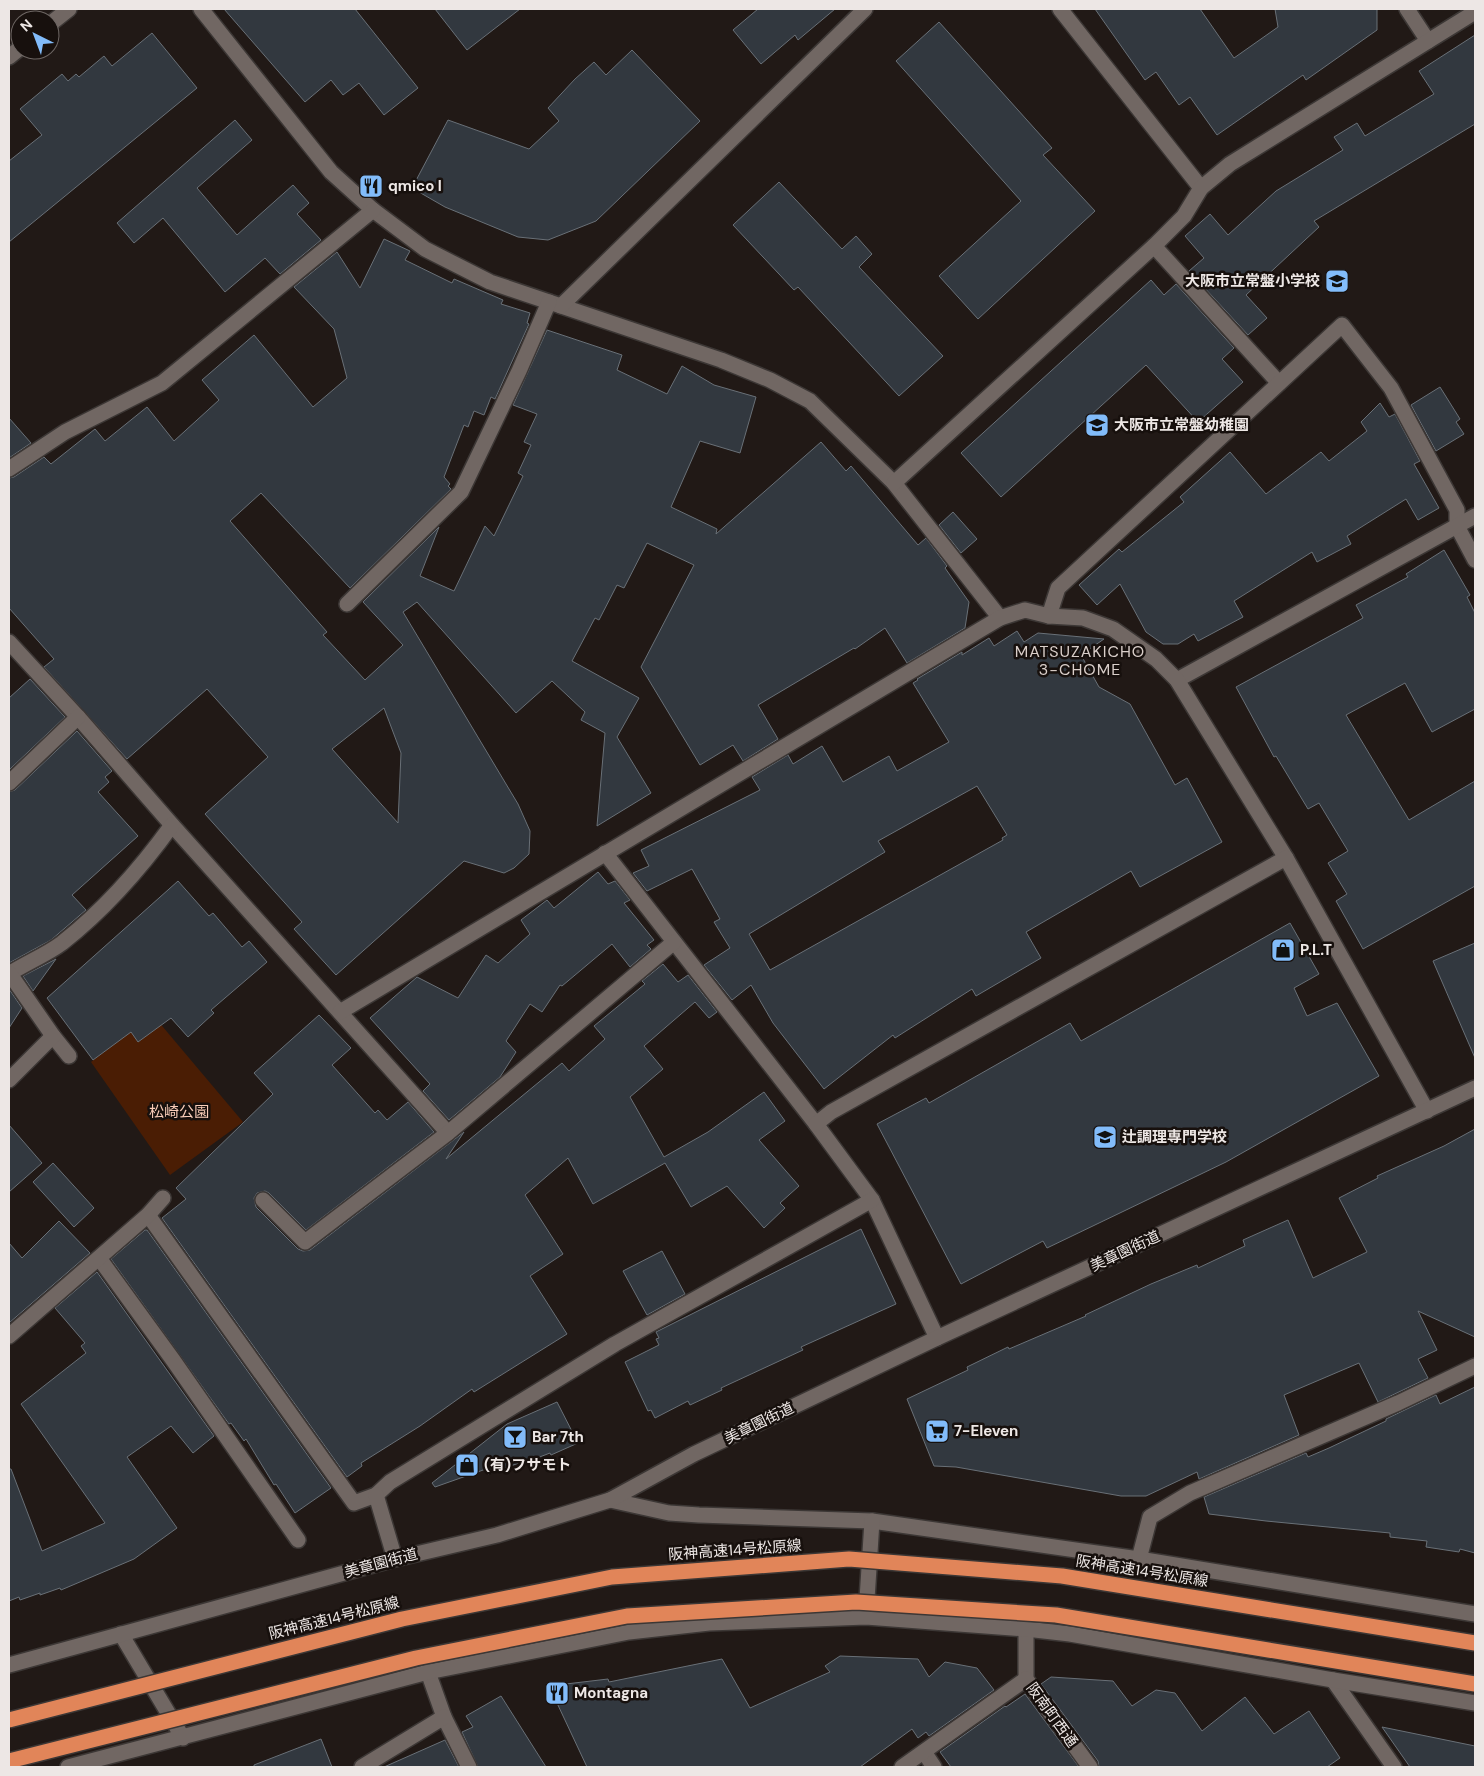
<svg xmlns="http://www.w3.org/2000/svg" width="1484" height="1776" font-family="'DM Sans','Noto Sans JP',sans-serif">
<rect width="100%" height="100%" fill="#211916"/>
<path fill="#4a1d04" d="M152,1014L243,1122L170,1175L91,1062Z"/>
<g fill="#32383f" stroke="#697077" fill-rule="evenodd">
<path d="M224,9H355L418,88L384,115L359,83L343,95L331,80L305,102Z"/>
<path d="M435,9H520L467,50Z"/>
<path d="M758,9H835L798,40L795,35L761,64L733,30Z"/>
<path d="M1095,9H1200L1234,58L1278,27L1275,9H1377V30L1306,80L1303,75L1217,135L1190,97L1179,105L1156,72L1145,80Z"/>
<path d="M939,22L1052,148L1043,155L1095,211L978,319L939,276L1021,201L896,61Z"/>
<path d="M152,33L197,88L9,242V161L42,135L20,109L62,74L68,81L76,74L79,77L104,56L112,66Z"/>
<path d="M1475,35V124L1314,221L1319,227L1246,295L1267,318L1248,335L1189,271L1204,258L1185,236L1210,214L1228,235L1276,191L1343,150L1334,137L1357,123L1365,136L1434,94L1419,71Z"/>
<path d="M632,50L700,121L596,221L548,240L518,237L445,207L412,188L448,120L529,149L559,121L548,108L575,79L594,62L606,75Z"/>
<path d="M235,120L252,140L197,188L237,235L293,185L309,203L297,214L321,240L280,274L265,258L225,292L163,218L134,243L117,223Z"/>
<path d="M779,182L842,249L856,236L872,254L859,267L943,356L899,396L798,287L794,290L733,225Z"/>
<path d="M384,239L410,251L405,260L452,283L454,279L503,300L501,304L530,313L527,323L529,324L495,399L491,397L484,415L474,411L468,427L464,425L444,477L450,484L448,486L451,489L350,588L261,493L230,521L327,632L323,635L365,680L403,645L363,602L439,527L420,576L454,591L485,526L494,536L523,476L518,473L531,445L524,442L537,414L513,405L547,330L622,355L617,370L667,394L682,366L714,385L756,397L740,453L700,441L671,507L717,529L716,534L821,442L846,471L851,466L918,545L926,538L947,566L945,568L969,602L965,628L907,663L885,628L855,649L854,648L758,705L778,739L743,761L733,745L700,765L641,667L694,565L647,543L624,588L617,585L599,620L595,618L572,661L639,698L617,737L651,793L597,826L605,733L581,720L585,712L552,681L516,713L417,602L403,612L518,804L530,831L529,854L514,868L504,873L464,861L336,975L294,929L302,922L205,814L268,757L207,689L127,759L44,667L54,659L9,608V478L14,477L44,457L51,464L95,429L105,441L147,407L174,441L219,400L202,380L254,335L313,407L347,378L334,329L294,287L337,252L360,288ZM384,708L401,753L398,823L332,749Z"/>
<path d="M1151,280L1164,295L1176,284L1234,348L1222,359L1243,382L1198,422L1146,365L1001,497L961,453Z"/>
<path d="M1440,387L1460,419L1456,422L1464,434L1436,451L1411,405Z"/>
<path d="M1380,403L1389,417L1395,414L1420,461L1414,464L1439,508L1418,520L1406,499L1347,536L1351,544L1317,562L1312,552L1234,601L1243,617L1198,641L1194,634L1178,644H1163L1146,632L1120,584L1097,605L1079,585L1119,549L1122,552L1184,502L1180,497L1230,452L1266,494L1321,452L1329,461L1367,431L1361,422Z"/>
<path d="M9,418L31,443L9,458Z"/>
<path d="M953,512L977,539L961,553L939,525Z"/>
<path d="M1444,550L1470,595L1467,597L1475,613V709L1432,732L1405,683L1346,715L1409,820L1475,781V886L1363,949L1336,901L1347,894L1328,863L1348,851L1319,803L1308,809L1276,756L1274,757L1236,687L1363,618L1356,605L1408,577L1406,574Z"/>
<path d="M1017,631L1024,642L1038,633L1104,639L1081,655L1099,687L1130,704L1175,785L1187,778L1222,842L1140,887L1131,871L1026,932L1041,958L976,996L972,989L895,1038L893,1035L824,1089L773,1023L751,985L732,1000L704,965L730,948L714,922L720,919L692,869L647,891L633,873L649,866L641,850L760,790L752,777L788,755L793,764L822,746L843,782L889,756L897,771L949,742L913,683L918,680L917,679L962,652V655L989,638L994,646ZM977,786L1007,835L1002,838L1003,840L770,970L749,934L885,852L878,841Z"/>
<path d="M30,679L65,717L9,770V698Z"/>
<path d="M77,731L112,771L105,777L109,782L98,792L138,836L72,895L86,910L51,940L9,963V792L15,790Z"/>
<path d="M598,872L608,884L615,881L630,900L624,903L654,940L647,945L651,949L630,967L612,944L562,986L560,985L542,1012L530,1004L506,1041L516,1052L500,1077L449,1120L423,1091L430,1084L370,1018L417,977L458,998L486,955L498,963L530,934L521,920L547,900L554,908Z"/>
<path d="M178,881L209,916L213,913L242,947L249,941L267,962L211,1010L214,1013L188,1037L171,1018L138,1042L131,1032L93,1060L47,998Z"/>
<path d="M1290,923L1319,974L1294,988L1307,1016L1337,1003L1379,1076L1226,1162L1047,1248L1043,1241L961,1284L877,1124L926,1098L929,1103L1070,1023L1081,1041Z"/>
<path d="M1475,943V1058L1433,961Z"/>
<path d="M56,959L33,991L23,976Z"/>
<path d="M663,964L678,982L688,975L717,1012L709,1018L695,1002L644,1046L663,1069L630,1097L664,1157L708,1132L764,1092L785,1121L759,1140L799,1186L780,1203L785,1208L764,1228L727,1186L691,1207L665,1163L593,1204L568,1158L525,1195L563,1254L530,1276L567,1334L474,1392L472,1389L420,1426L361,1463L362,1466L347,1477L162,1218L186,1199L176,1188L273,1094L254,1073L319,1015L351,1048L332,1065L375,1113L378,1110L387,1120L408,1102L434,1132L306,1230L269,1193L265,1191L257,1193L254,1198L256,1207L298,1249L303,1251L310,1250L464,1132L446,1159L562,1063L569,1071L605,1039L594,1026L645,984L642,981Z"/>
<path d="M9,989L22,1008L9,1028Z"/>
<path d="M9,1125L42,1163L9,1192Z"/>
<path d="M1475,1129V1337L1418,1311L1437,1350L1418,1359L1428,1378L1378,1402L1359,1363L1284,1395L1299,1435L1199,1479L1197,1472L1146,1496H1121L956,1467L934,1466L907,1399L968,1370L967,1367L1008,1347L1009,1349L1086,1316L1085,1315L1151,1284L1197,1265L1198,1268L1245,1246L1243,1240L1288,1220L1313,1278L1367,1252L1339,1198L1378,1178L1377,1176L1444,1146Z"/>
<path d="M53,1163L94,1208L74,1227L33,1182Z"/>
<path d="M59,1221L90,1253L9,1323V1243L22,1258Z"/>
<path d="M861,1229L896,1304L801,1347L803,1350L721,1388L722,1390L690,1405L688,1401L655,1418L651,1410L648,1411L625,1362L659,1345L656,1339L659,1338L656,1332Z"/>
<path d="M145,1230H147L331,1488L295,1513L276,1484L274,1485L246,1439L244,1441L231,1423L229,1424L111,1259Z"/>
<path d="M662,1251L685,1294L647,1315L623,1271Z"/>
<path d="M97,1272L214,1436L193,1453L171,1426L127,1457L177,1528L134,1559L61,1590L60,1588L40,1595V1593L20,1600L19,1597L9,1601V1469H11L42,1551L105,1523L21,1404L86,1353L81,1346L85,1343L55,1308Z"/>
<path d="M1475,1387V1553L1460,1549L1459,1552L1426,1547L1427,1541L1390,1537V1533L1266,1521L1209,1514L1204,1497L1306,1453L1308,1457L1329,1448L1386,1421V1419L1436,1395L1440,1404Z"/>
<path d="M557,1402L578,1443L551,1455L550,1453L537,1458L536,1457L488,1474L486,1469L435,1487L432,1483L507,1424Z"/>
<path d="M840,1656L918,1659L929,1677L945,1662L977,1668L994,1690L929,1736L926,1732L918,1738L912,1729L860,1767H587L549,1686L608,1679L609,1682L722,1659L750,1708L830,1672L825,1666Z"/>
<path d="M1051,1677L1113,1681L1132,1706L1156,1690L1175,1693L1202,1731L1245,1697L1274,1734L1309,1711L1340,1758L1327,1767H1099L1098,1761L1041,1684Z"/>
<path d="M1025,1694L1079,1767H951L940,1752L1005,1706L1006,1707Z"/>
<path d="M501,1696L546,1767H478L462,1732L473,1727L466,1716Z"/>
<path d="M1382,1727L1475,1746V1767H1410Z"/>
<path d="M321,1739L332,1767H254V1765Z"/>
<path d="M445,1740L459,1767H384Z"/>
</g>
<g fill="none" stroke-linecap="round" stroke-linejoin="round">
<g stroke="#3c3735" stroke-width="18">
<g id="minor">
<path d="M201,9L331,172L373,210L425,249L490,282L721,360L770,380L810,401L894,483L1000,618"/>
<path d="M1060,9L1201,188"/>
<path d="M1407,9L1428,41"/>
<path d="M50,24L69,9"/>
<path d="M9,57L20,48"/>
<path d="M1154,246L1279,383"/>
<path d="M561,306L865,9"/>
<path d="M9,469L65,432L162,383L373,210"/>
<path d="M894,483L1154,246L1184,216L1201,188L1230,164L1475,12"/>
<path d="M347,604L461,492L519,371L549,302"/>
<path d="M1049,616L1058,588L1342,325L1391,388L1457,510V526L1475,560"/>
<path d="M9,642L78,717L172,825L448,1133"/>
<path d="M1177,680L1475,516"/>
<path d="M9,783L78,717"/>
<path d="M605,853L816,1124L872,1200L937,1338"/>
<path d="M9,974C26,963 46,955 62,943C104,910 141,868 172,825"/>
<path d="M10,974L53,1036L69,1056"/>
<path d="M340,1012L1000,618L1025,610L1049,616L1083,618L1113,629L1156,659L1177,680L1286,858L1427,1111"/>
<path d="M9,1080L53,1036"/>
<path d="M816,1124L831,1112L1286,858"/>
<path d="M263,1200L305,1242L448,1133L674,942"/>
<path d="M148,1215L354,1503L376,1495L390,1482L615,1344L872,1200"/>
<path d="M99,1258L173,1360L298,1540"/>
<path d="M9,1336L148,1215L163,1198"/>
<path d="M376,1495L395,1559"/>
<path d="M610,1500L669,1513L699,1515L872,1521L1139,1559L1475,1614"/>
<path d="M1139,1559L1150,1517L1190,1493L1398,1403L1475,1366"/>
<path d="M866,1615L872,1521"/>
<path d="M1026,1629V1679L1090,1767"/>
<path d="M121,1634L183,1738"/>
<path d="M9,1665L395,1559L497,1535L610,1500L694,1454L937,1338L1475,1088"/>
<path d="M428,1672L444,1717L469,1767"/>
<path d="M1333,1680L1394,1767"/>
<path d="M924,1752L934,1767"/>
<path d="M68,1767L428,1672L629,1632L709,1623L866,1617L1026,1629L1070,1634L1333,1680L1475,1703"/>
<path d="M362,1767L444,1717"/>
<path d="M902,1767L1026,1679"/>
</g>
</g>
<use href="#minor" stroke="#716763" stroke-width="15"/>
<g stroke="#3c3735" stroke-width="18" stroke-linecap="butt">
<g id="highway-bridge">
<path d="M9,1720L402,1619L612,1577L849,1559L1062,1576L1475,1643"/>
<path d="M9,1761L416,1658L627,1616L856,1602L1056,1615L1475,1684"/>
</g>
</g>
<use href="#highway-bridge" stroke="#e18559" stroke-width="15"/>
</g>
<defs>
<g id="restaurant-square" transform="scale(1.25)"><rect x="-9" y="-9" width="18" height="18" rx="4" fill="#82bcfa" stroke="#17100d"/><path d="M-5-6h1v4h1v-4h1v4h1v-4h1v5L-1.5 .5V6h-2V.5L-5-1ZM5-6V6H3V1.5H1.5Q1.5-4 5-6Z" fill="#111"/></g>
<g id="school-square" transform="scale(1.25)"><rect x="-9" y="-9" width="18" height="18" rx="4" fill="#82bcfa" stroke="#17100d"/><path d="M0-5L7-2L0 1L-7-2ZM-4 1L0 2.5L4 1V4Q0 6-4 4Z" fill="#111"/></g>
<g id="shop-square" transform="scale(1.25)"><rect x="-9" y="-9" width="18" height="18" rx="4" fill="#82bcfa" stroke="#17100d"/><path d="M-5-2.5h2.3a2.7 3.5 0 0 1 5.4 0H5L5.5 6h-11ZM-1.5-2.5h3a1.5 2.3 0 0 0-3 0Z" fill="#111"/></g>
<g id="supermarket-square" transform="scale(1.25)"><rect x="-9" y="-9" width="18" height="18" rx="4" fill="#82bcfa" stroke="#17100d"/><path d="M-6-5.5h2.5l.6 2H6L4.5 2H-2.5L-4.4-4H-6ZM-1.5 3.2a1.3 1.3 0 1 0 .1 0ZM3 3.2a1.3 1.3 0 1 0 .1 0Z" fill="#111"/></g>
<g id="bar-square" transform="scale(1.25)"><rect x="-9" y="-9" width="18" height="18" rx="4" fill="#82bcfa" stroke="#17100d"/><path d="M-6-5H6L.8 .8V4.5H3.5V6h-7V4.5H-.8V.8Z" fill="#111"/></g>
</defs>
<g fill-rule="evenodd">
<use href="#restaurant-square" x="371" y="186"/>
<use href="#school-square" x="1337" y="281"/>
<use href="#school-square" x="1097" y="425"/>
<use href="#shop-square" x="1283" y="950"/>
<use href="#school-square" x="1105" y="1137"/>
<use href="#supermarket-square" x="937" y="1431"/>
<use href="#bar-square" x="515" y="1437"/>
<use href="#shop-square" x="467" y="1465"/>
<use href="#restaurant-square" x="557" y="1693"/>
</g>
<g text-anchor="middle" stroke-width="5" stroke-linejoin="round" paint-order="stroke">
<g font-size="15" font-weight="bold" fill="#ede7e5" stroke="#17100d" text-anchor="start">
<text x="388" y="191">qmico l</text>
<text x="1320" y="286" text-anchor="end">大阪市立常盤小学校</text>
<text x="1114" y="430">大阪市立常盤幼稚園</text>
<text x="1300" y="955">P.L.T</text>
<text x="1122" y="1142">辻調理専門学校</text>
<text x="954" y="1436">7-Eleven</text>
<text x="532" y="1442">Bar 7th</text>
<text x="484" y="1470">(有)フサモト</text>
<text x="574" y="1698">Montagna</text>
</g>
<g font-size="15" fill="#f8ccb8" stroke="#17100d">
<text x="179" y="1117">松崎公園</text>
</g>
<g font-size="15" fill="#ede7e5" stroke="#17100d">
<text transform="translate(1125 1251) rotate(-25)" y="5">美章園街道</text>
<text transform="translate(759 1423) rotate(-26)" y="5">美章園街道</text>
<text transform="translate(735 1550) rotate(-4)" y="5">阪神高速14号松原線</text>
<text transform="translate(381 1563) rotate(-15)" y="5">美章園街道</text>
<text transform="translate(1142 1571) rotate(9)" y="5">阪神高速14号松原線</text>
<text transform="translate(334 1618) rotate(-14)" y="5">阪神高速14号松原線</text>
<text transform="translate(1052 1715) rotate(54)" y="5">阪南町西通</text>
</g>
<g font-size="16" letter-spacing="1" fill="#dacfca" stroke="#17100d">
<text x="1080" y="657">MATSUZAKICHO<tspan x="1080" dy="18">3-CHOME</tspan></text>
</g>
</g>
<rect width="1484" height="1776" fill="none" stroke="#ede7e5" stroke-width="20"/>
<g transform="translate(35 35) rotate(318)"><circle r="24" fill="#17100d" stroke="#6d6663"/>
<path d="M0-4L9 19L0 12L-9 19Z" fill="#82bcfa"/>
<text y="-8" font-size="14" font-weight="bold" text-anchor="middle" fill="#ede7e5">N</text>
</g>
</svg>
